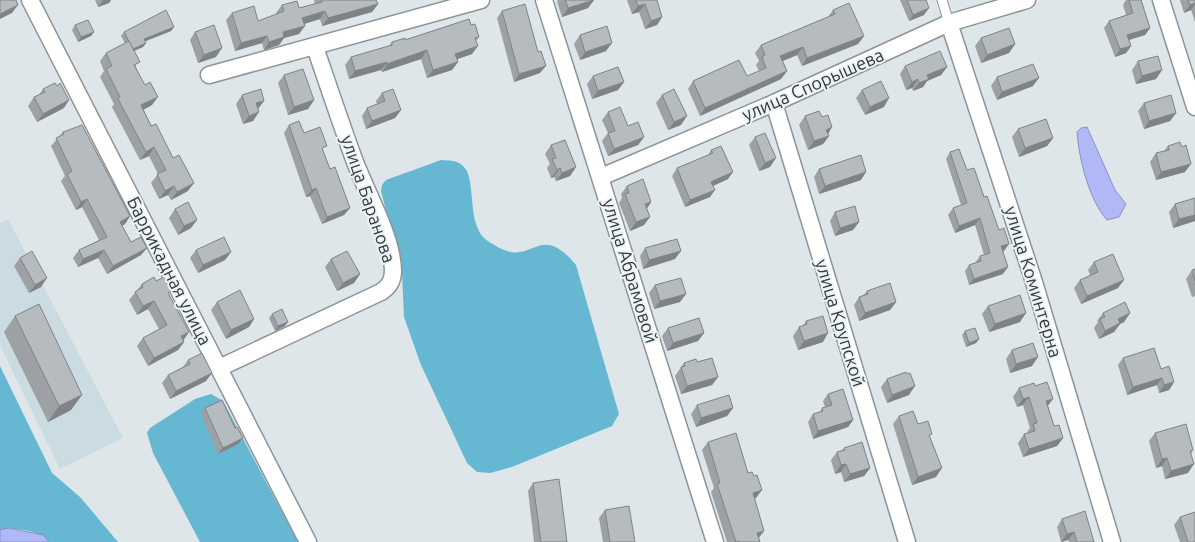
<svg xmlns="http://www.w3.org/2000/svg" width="1195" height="542" font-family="Ubuntu,sans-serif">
<rect width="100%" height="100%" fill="#dee6e9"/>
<path fill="#cadbe1" d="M8,219L123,438L60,469L0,345V223Z"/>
<g fill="#65b7d2">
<path d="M441,160C453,161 460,160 467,171C474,190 470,213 479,231C482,238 489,242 496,246C533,269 538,219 576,265L619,414L612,426L512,467L490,473L477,472L467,463L421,365L404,317L402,273L381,191L382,185L386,180Z"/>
<path d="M0,366L52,473L80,497L118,542H49C39,530 15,527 0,530Z"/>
<path d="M211,394L223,401L298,542H200L153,453L147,433L150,428L195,399Z"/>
</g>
<g fill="#b0b8f7" stroke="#8b92be">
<path d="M1087,127L1115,190L1126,204L1119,217L1107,220C1089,200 1079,159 1077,132L1081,128Z"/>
<path d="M9,528L43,535L49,542H0V530Z"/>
</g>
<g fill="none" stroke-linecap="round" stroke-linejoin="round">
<g stroke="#8d9497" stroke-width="11">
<path id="lane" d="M942,0L949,23"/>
</g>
<g stroke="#8d9497" stroke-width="19">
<g id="street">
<path d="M30,0L308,542"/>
<path d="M544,0L715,542"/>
<path d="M1161,0L1195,107"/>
<path d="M949,23L1034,282L1112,542"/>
<path d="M209,75L481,0"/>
<path d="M774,103L907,542"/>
<path d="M601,177L774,103L949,23L1027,0"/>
<path d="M219,368L381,292C390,286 393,280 393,270C392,237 367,193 355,162C341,124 328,85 315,47"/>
</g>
</g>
<use href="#lane" stroke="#fff" stroke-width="9"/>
<use href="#street" stroke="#fff" stroke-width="16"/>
</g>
<g fill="#9da1a5">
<path d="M95,0H111L109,3L98,7Z"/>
<path d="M315,0H376L378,4L372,12L322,26L320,19L304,24L299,34L284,38L279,45L264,50L262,43L235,51L226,20L232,13L258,21L277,14L276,13L282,5L299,8L315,4L314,1Z"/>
<path d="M558,0H594L588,8L562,17L557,2Z"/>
<path d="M627,0H657L662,17L657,25L645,29L639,12L632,14Z"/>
<path d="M900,0H926L924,15L909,21Z"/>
<path d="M1126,0H1141L1150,28L1145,35L1129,40L1131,46L1126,53L1115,57L1104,28L1109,21L1126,15L1123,5Z"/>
<path d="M1180,0H1195V22L1191,10L1184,13Z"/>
<path d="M833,10L864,36L858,44L802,66L797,55L783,61L787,71L781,79L700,116L688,89L693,81L747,76L759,71L756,65L759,61L755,53L761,45L828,17Z"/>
<path d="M502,11L540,73L514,82L497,18Z"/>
<path d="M75,25L91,36L78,42L72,30Z"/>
<path d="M471,25L479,37L476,41L472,54L457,59L458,62L452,70L427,78L421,59L382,72L381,70L349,79L345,65L351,57L389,46L392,42L405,40Z"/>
<path d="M174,27L171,31L145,41L146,43L143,47L134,51L136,67L152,105L143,110L188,191L171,200L168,195L159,199L151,183L158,174L149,156L140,160L112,107L114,104L100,77L104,71L100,61L106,53L125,43L121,36L124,32Z"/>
<path d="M195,32L216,57L198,63L190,40Z"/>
<path d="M580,35L606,51L580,60L574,44Z"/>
<path d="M981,38L1015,44L1009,53L981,63L975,46Z"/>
<path d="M1138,61L1162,70L1156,79L1136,84L1132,70Z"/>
<path d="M905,66L947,67L941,75L927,81L923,87L913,91L912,88L906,90L900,74Z"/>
<path d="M284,75L314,100L308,109L288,115L278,83Z"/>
<path d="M593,76L624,82L618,90L592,99L587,84Z"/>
<path d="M997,77L1033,86L997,100L991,86Z"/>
<path d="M57,86L64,108L37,122L28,106L34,97L39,95L43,89Z"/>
<path d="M862,90L884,107L865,115L856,98Z"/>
<path d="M382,93L401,110L395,118L366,129L362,116L367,108L377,104L376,101Z"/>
<path d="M242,95L258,109L253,121L243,124L236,104Z"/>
<path d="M662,95L681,125L668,130L656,103Z"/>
<path d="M1144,103L1176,113L1170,121L1144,129L1138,111Z"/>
<path d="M608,112L644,137L638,145L608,156L602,141L608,133L602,120Z"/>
<path d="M805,116L822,117L829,136L823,144L808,150L799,125Z"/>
<path d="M289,125L304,133L323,151L330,169L350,208L344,215L322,224L310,196L306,197L284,133Z"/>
<path d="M1018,129L1053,138L1047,146L1019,157L1012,137Z"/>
<path d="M63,132L130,216L125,224L122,226L131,242L147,248L141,255L107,274L98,258L78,267L73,258L79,250L99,240L82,207L76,210L61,181L65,176L51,146Z"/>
<path d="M755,137L770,167L759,171L749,145Z"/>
<path d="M551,145L576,167L570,176L556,181L554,177L551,178L547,168L550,164L545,154Z"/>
<path d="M1168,146L1185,172L1156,180L1150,162L1156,153L1164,151Z"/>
<path d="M711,150L728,179L713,186L710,197L685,207L672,176L677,168L708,155Z"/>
<path d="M950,152L967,170L984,197L1004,251H1003V274L969,285L965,271L969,265L975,263L980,256L984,255L975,225L955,233L948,215L953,208L961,205L946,159Z"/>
<path d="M819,169L861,180L819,194L814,177Z"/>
<path d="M627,186L651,202L647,208L644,225L630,231L619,203L622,198L621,194Z"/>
<path d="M1195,198V221L1173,228L1169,212L1175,204Z"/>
<path d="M175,209L191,228L178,235L169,218Z"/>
<path d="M835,212L859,222L853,230L835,236L830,221Z"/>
<path d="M645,248L675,259L643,269L640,256Z"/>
<path d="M196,250L231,252L225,260L198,273L190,258Z"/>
<path d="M20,258L41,287L29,293L14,266Z"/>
<path d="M331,259L360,274L354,283L337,291L325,267Z"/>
<path d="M1094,262L1118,288L1081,304L1074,288L1080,280L1090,275L1088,270Z"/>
<path d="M1195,269V296L1192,297L1186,279L1192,270Z"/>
<path d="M156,281L169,295L184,342L178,350L148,366L137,346L143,338L159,329L148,309L137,315L129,300L142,284Z"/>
<path d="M655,285L680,302L654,309L649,293Z"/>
<path d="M867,291L896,302L890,310L859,321L854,305L859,297L863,296Z"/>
<path d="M217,302L254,319L249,327L226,339L211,310Z"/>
<path d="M988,306L1020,322L989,332L982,314Z"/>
<path d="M1103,313H1130L1124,322L1120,324L1114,332L1099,339L1094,328L1098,322L1097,321Z"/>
<path d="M272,314L285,326L275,331L269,318Z"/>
<path d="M15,316L71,410L48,422L4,332Z"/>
<path d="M806,321L823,342L798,350L793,336L799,327L803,326Z"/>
<path d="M668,328L704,333L698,341L667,351L662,336Z"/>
<path d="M965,331L979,339L976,343L966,347L962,335Z"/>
<path d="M1012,350L1032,366L1010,373L1006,359Z"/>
<path d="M1123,358L1161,369L1174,382L1169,390L1159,393L1157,385L1127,395L1118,365Z"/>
<path d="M188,360L206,381L170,399L162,383L168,375L183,367Z"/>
<path d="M697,362L718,377L712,385L681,394L675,376L684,363Z"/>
<path d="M887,379L909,395L887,403L881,387Z"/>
<path d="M1035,386L1048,406L1054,426L1063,438L1057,446L1023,457L1018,443L1024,434L1028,433L1027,432L1030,428L1023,405L1017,407L1013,397L1019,388Z"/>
<path d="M828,394L853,420L848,427L813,439L808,422L813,414L820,412L822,408L825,407L823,401Z"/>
<path d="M697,405L733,408L727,416L696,427L691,414Z"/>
<path d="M205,408L235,428L238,444L218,454L201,414Z"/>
<path d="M899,416L918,424L930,437L936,477L912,485L893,424Z"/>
<path d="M1155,433L1193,450L1191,454L1188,473L1165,479L1162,466L1156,468L1149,441Z"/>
<path d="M708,442L756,498L754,499L759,538L760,542H727L711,492L714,488L702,450Z"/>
<path d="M844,448L870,468L864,476L844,482L841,472L835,474L831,460L837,452L842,450Z"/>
<path d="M533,483L567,542H534L528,491Z"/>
<path d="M605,510L635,542H603L599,518Z"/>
<path d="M1180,517L1195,542H1180L1174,525Z"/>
<path d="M1062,519L1094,542H1069L1068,540L1061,542L1057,527Z"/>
</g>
<g fill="#7f8386">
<path d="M103,0H111L109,3L98,7Z"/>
<path d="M594,0L588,8L562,17L568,8Z"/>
<path d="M1195,3V4L1191,10L1184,13L1190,5Z"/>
<path d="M378,4L372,12L322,26L328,18Z"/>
<path d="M645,4L639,12L632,14L638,6Z"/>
<path d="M18,5L12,13L0,19V14Z"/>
<path d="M929,8L924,15L909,21L913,15Z"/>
<path d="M325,11L320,19L297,26L302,18Z"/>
<path d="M662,17L657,25L645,29L651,21Z"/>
<path d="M305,26L299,34L284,38L279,45L264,50L269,42L283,32Z"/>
<path d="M174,27L171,31L141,43L144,39Z"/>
<path d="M1150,28L1145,35L1122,42L1127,35Z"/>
<path d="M94,32L91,36L78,42L81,37Z"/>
<path d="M267,36L262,43L235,51L241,43Z"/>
<path d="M864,36L858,44L802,66L807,58Z"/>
<path d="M146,43L143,47L129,53L132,49Z"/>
<path d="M612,43L606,51L580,60L585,52Z"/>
<path d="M1015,44L1009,53L981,63L987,55Z"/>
<path d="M478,46L472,54L449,62L455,54Z"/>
<path d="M1131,46L1126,53L1115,57L1120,49Z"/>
<path d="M803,47L797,55L775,64L780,56Z"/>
<path d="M222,48L216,57L198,63L204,55Z"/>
<path d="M427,50L421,59L382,72L387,64Z"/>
<path d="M387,62L381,70L349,79L355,71Z"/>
<path d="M458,62L452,70L427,78L433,70Z"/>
<path d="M546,66L540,73L514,82L519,74Z"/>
<path d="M947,67L941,75L927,81L923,87L913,91L919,83L927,75Z"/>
<path d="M1162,70L1156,79L1136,84L1142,76Z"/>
<path d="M787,71L781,79L700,116L705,108Z"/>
<path d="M1039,78L1033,86L997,100L1002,92Z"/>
<path d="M918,79L912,88L906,90L912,82Z"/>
<path d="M624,82L618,90L592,99L598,91Z"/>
<path d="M158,97L152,105L135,114L141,105Z"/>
<path d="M889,98L884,107L865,115L870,107Z"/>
<path d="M69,100L64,108L37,122L43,114Z"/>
<path d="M314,100L308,109L288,115L294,107Z"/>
<path d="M264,101L258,109L256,103Z"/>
<path d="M401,110L395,118L366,129L372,121Z"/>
<path d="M259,112L253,121L243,124L249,116Z"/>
<path d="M1176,113L1170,121L1144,129L1149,121Z"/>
<path d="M687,116L681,125L668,130L674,122Z"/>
<path d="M832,127L827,136L826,130Z"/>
<path d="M829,136L823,144L808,150L814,141Z"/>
<path d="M644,137L638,145L608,156L614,149Z"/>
<path d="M1053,138L1047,146L1019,157L1025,148Z"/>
<path d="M154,147L149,156L140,160L146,152Z"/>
<path d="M776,158L770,167L759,171L765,163Z"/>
<path d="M1191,164L1185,172L1156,180L1161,172Z"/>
<path d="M576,167L570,176L556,181L562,173Z"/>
<path d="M560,168L554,177L551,178L557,170Z"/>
<path d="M733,172L728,179L706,189L711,182Z"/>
<path d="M866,172L861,180L819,194L825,186Z"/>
<path d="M194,183L188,191L171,200L177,192Z"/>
<path d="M174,186L168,195L159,199L165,191Z"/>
<path d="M316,188L310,196L306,197L312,190Z"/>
<path d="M715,190L710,197L685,207L690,200Z"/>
<path d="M87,199L82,207L76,210L81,202Z"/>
<path d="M651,202L646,210L645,204Z"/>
<path d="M350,208L344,215L322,224L327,217Z"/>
<path d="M1195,215V221L1173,228L1179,219Z"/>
<path d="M130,216L125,224L115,230L120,222Z"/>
<path d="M650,217L644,225L630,231L636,222Z"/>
<path d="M980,218L975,225L955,233L959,226Z"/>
<path d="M197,220L191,228L178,235L184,226Z"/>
<path d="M859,222L853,230L835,236L840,228Z"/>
<path d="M1009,244L1004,251L997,253L1001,246Z"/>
<path d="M147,248L141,255L107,274L113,266Z"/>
<path d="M104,250L98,258L78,267L83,259Z"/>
<path d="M681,251L675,259L643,269L649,260Z"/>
<path d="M231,252L225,260L198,273L203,265Z"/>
<path d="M1008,267L1003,274L969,285L974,279Z"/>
<path d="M360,274L354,283L337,291L343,283Z"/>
<path d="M47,278L41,287L29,293L35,285Z"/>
<path d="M1124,280L1118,288L1081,304L1087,296Z"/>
<path d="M686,294L680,302L654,309L660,301Z"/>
<path d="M154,301L148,309L137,315L143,306Z"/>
<path d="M896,302L890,310L859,321L865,313Z"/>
<path d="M1026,313L1020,322L989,332L995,324Z"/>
<path d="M1130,313L1124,322L1120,324L1114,332L1099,339L1105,331L1118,319Z"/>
<path d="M254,319L249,327L226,339L231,330Z"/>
<path d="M288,322L285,326L275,331L278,326Z"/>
<path d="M189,332L183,341L181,336Z"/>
<path d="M704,333L698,341L667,351L673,343Z"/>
<path d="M828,333L823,342L798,350L804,341Z"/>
<path d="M979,339L976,343L966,347L969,343Z"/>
<path d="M184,342L178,350L148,366L154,358Z"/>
<path d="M1038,357L1032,366L1010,373L1016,364Z"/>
<path d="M212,373L206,381L170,399L176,391Z"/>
<path d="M718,377L712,385L681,394L687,386Z"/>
<path d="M1162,378L1157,385L1127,395L1133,387Z"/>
<path d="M1174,382L1169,390L1159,393L1164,385Z"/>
<path d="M915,386L909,395L887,403L892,395Z"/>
<path d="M82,395L71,410L48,422L59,406Z"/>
<path d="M1029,397L1023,405L1017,407L1023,399Z"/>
<path d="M1053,399L1047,407L1046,401Z"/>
<path d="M733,408L727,416L696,427L701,418Z"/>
<path d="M853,420L848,427L813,439L818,431Z"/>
<path d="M243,438L238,444L218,454L223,448Z"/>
<path d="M1063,438L1057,446L1023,457L1029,449Z"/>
<path d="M1167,458L1162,466L1156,468L1162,459Z"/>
<path d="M846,464L841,472L835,474L841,465Z"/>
<path d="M1194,464L1188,473L1165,479L1171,471Z"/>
<path d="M870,468L864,476L844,482L850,474Z"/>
<path d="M942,468L936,477L912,485L918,477Z"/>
<path d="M762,490L756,498L747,501L753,493Z"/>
<path d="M764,531L758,539L757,533Z"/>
<path d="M1074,532L1068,540L1061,542L1067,534Z"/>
</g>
<g fill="#b6bbc0" stroke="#7f8386">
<path d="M0,0H16L18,5L0,14Z"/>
<path d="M322,0H376L378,4L328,18L325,11L302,18L305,26L283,32L284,37L269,42L267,36L241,43L232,13L254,6L258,21L284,11L282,5L297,1L299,8L322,2Z"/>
<path d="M565,0H594L568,8Z"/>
<path d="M636,0H657L662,17L651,21L645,4L638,6Z"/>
<path d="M907,0H926L929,8L913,15Z"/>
<path d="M1129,0H1141L1150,28L1127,35L1131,46L1120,49L1109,21L1133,13Z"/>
<path d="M1188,0H1195V3L1190,5Z"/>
<path d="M849,3L864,36L807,58L803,47L780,56L787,71L705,108L693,81L739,60L747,76L766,68L762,57L765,55L761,45L835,14L833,10Z"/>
<path d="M525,4L538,52L541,51L546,66L519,74L502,11Z"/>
<path d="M166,10L174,27L144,39L146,43L133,49L124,32Z"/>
<path d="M469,19L471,25L475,24L479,37L475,38L478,46L455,54L458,62L433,70L427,50L387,64V62L355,71L351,57L392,45V42L405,38V40Z"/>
<path d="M88,20L94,32L81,37L75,25Z"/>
<path d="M214,25L222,48L204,55L195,32Z"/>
<path d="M607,26L612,43L585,52L580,35Z"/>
<path d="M1009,28L1015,44L987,55L981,38Z"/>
<path d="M129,41L140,62L134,65L145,85L150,82L158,97L141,105L151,126L156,124L173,158L179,155L194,183L177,192L174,186L165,191L157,174L166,170L154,147L146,152L118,99L120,97L106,69L112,66L106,53Z"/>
<path d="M940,51L947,67L927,75L929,79L919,83L918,79L912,82L905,66Z"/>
<path d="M1158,56L1162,70L1142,76L1138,61Z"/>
<path d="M1033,64L1039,78L1002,92L997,77Z"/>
<path d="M618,67L624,82L598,91L593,76Z"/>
<path d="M303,69L314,100L294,107L284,75Z"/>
<path d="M881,81L889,98L870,107L862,90Z"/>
<path d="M55,83L57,86L60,83L69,100L43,114L34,97L45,92L43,89Z"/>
<path d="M261,89L264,101L256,103L259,112L249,116L242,95Z"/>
<path d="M393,89L401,110L372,121L367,108L385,101L382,93Z"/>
<path d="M674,89L687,116L674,122L662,95Z"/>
<path d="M1171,95L1176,113L1149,121L1144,103Z"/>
<path d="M620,107L628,126L638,122L644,137L614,149L608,133L615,131L608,112Z"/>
<path d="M819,111L822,117L828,115L832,127L826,130L829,136L814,141L805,116Z"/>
<path d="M1046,119L1053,138L1025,148L1018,129Z"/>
<path d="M299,121L304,133L320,127L327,146L322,148L330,169L335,167L350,208L327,217L316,188L312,190L289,125Z"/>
<path d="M82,125L130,216L120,222L131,242L141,237L147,248L113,266L104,250L83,259L79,250L107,237L87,199L81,202L67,174L72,171L56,138L64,134L63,132Z"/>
<path d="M765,133L776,158L765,163L755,137Z"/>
<path d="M565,140L576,167L562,173L560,168L557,170L552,159L556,158L551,145Z"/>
<path d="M1180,142L1182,147L1186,145L1191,164L1161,172L1156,153L1169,150L1168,146Z"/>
<path d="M721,146L733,172L711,182L715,190L690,200L677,168L713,153L711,150Z"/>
<path d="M959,149L967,170L974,168L984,197L987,196L999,230L1004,228L1009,244L1001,246L1008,267L974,279L969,265L981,261L980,256L990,253L980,218L959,226L953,208L967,203L950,152Z"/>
<path d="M861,155L866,172L825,186L819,169Z"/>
<path d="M643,179L651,202L645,204L650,217L636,222L625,194L629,193L627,186Z"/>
<path d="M1195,198V215L1179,219L1175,204Z"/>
<path d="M188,202L197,220L184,226L175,209Z"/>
<path d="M855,206L859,222L840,228L835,212Z"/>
<path d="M224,237L231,252L203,265L196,250Z"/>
<path d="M677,239L681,251L649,260L645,248Z"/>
<path d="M32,251L47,278L35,285L20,258Z"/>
<path d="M347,251L360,274L343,283L331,259Z"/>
<path d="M1113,254L1124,280L1087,296L1080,280L1098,272L1094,262Z"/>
<path d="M1195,269V281L1192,270Z"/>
<path d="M154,277L156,281L164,277L171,291L168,293L189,332L181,336L184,342L154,358L143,338L167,325L154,301L143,306L135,292L143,287L142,284Z"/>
<path d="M681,278L686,294L660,301L655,285Z"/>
<path d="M890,283L896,302L865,313L859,297L868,294L867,291Z"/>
<path d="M240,290L254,319L231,330L217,302Z"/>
<path d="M1020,295L1026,313L995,324L988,306Z"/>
<path d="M1125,302L1130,313L1118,319L1120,323L1105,331L1100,319L1105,317L1103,313Z"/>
<path d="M39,304L82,395L59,406L15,316Z"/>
<path d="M282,309L288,322L278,326L272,314Z"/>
<path d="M823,316L828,333L804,341L799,327L807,324L806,321Z"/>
<path d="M699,318L704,333L673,343L668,328Z"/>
<path d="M975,328L979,339L969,343L965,331Z"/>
<path d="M1033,343L1038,357L1016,364L1012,350Z"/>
<path d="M1154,348L1161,369L1169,366L1174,382L1164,385L1162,378L1133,387L1123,358Z"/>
<path d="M202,353L212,373L176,391L168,375L190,364L188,360Z"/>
<path d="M712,358L718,377L687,386L681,367L685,366L684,363L696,359L697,362Z"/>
<path d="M906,372L907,374L910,373L915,386L892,395L887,379Z"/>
<path d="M1047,382L1053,399L1046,401L1054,426L1059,425L1063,438L1029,449L1024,434L1035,431L1033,424L1037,423L1029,397L1023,399L1019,388L1034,383L1035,386Z"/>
<path d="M843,389L853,420L818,431L813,414L823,411L822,408L832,405L828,394Z"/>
<path d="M729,395L733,408L701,418L697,405Z"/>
<path d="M222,400L235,428L237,427L243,438L223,448L205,408Z"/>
<path d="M913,411L918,424L928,421L932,434L929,435L942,468L918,477L899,416Z"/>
<path d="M1186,424L1193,450L1190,451L1194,464L1171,471L1167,458L1162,459L1155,433Z"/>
<path d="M736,433L748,473L752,472L754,476L757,475L762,490L753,493L764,531L757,533L760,542H739V541L736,542L717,484L720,483L708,442Z"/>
<path d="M862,442L870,468L850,474L846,464L841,465L837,452L845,450L844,448Z"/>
<path d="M559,479L567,542H541L533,483Z"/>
<path d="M629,506L635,542H610L605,510Z"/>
<path d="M1085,511L1094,542H1077L1074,532L1067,534L1062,519Z"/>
<path d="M1195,512V542H1188L1180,517Z"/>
</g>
<g text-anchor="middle" stroke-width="4" stroke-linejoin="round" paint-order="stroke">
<g font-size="18" fill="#36393a" stroke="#ebf3f6">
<text transform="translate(813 85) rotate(-24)" y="6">улица Спорышева</text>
<text transform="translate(368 199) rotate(71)" y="6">улица Баранова</text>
<text transform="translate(169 271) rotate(63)" y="6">Баррикадная улица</text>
<text transform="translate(630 271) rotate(73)" y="6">улица Абрамовой</text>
<text transform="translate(1033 282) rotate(73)" y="6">улица Коминтерна</text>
<text transform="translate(840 323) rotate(73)" y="6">улица Крупской</text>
</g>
</g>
</svg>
